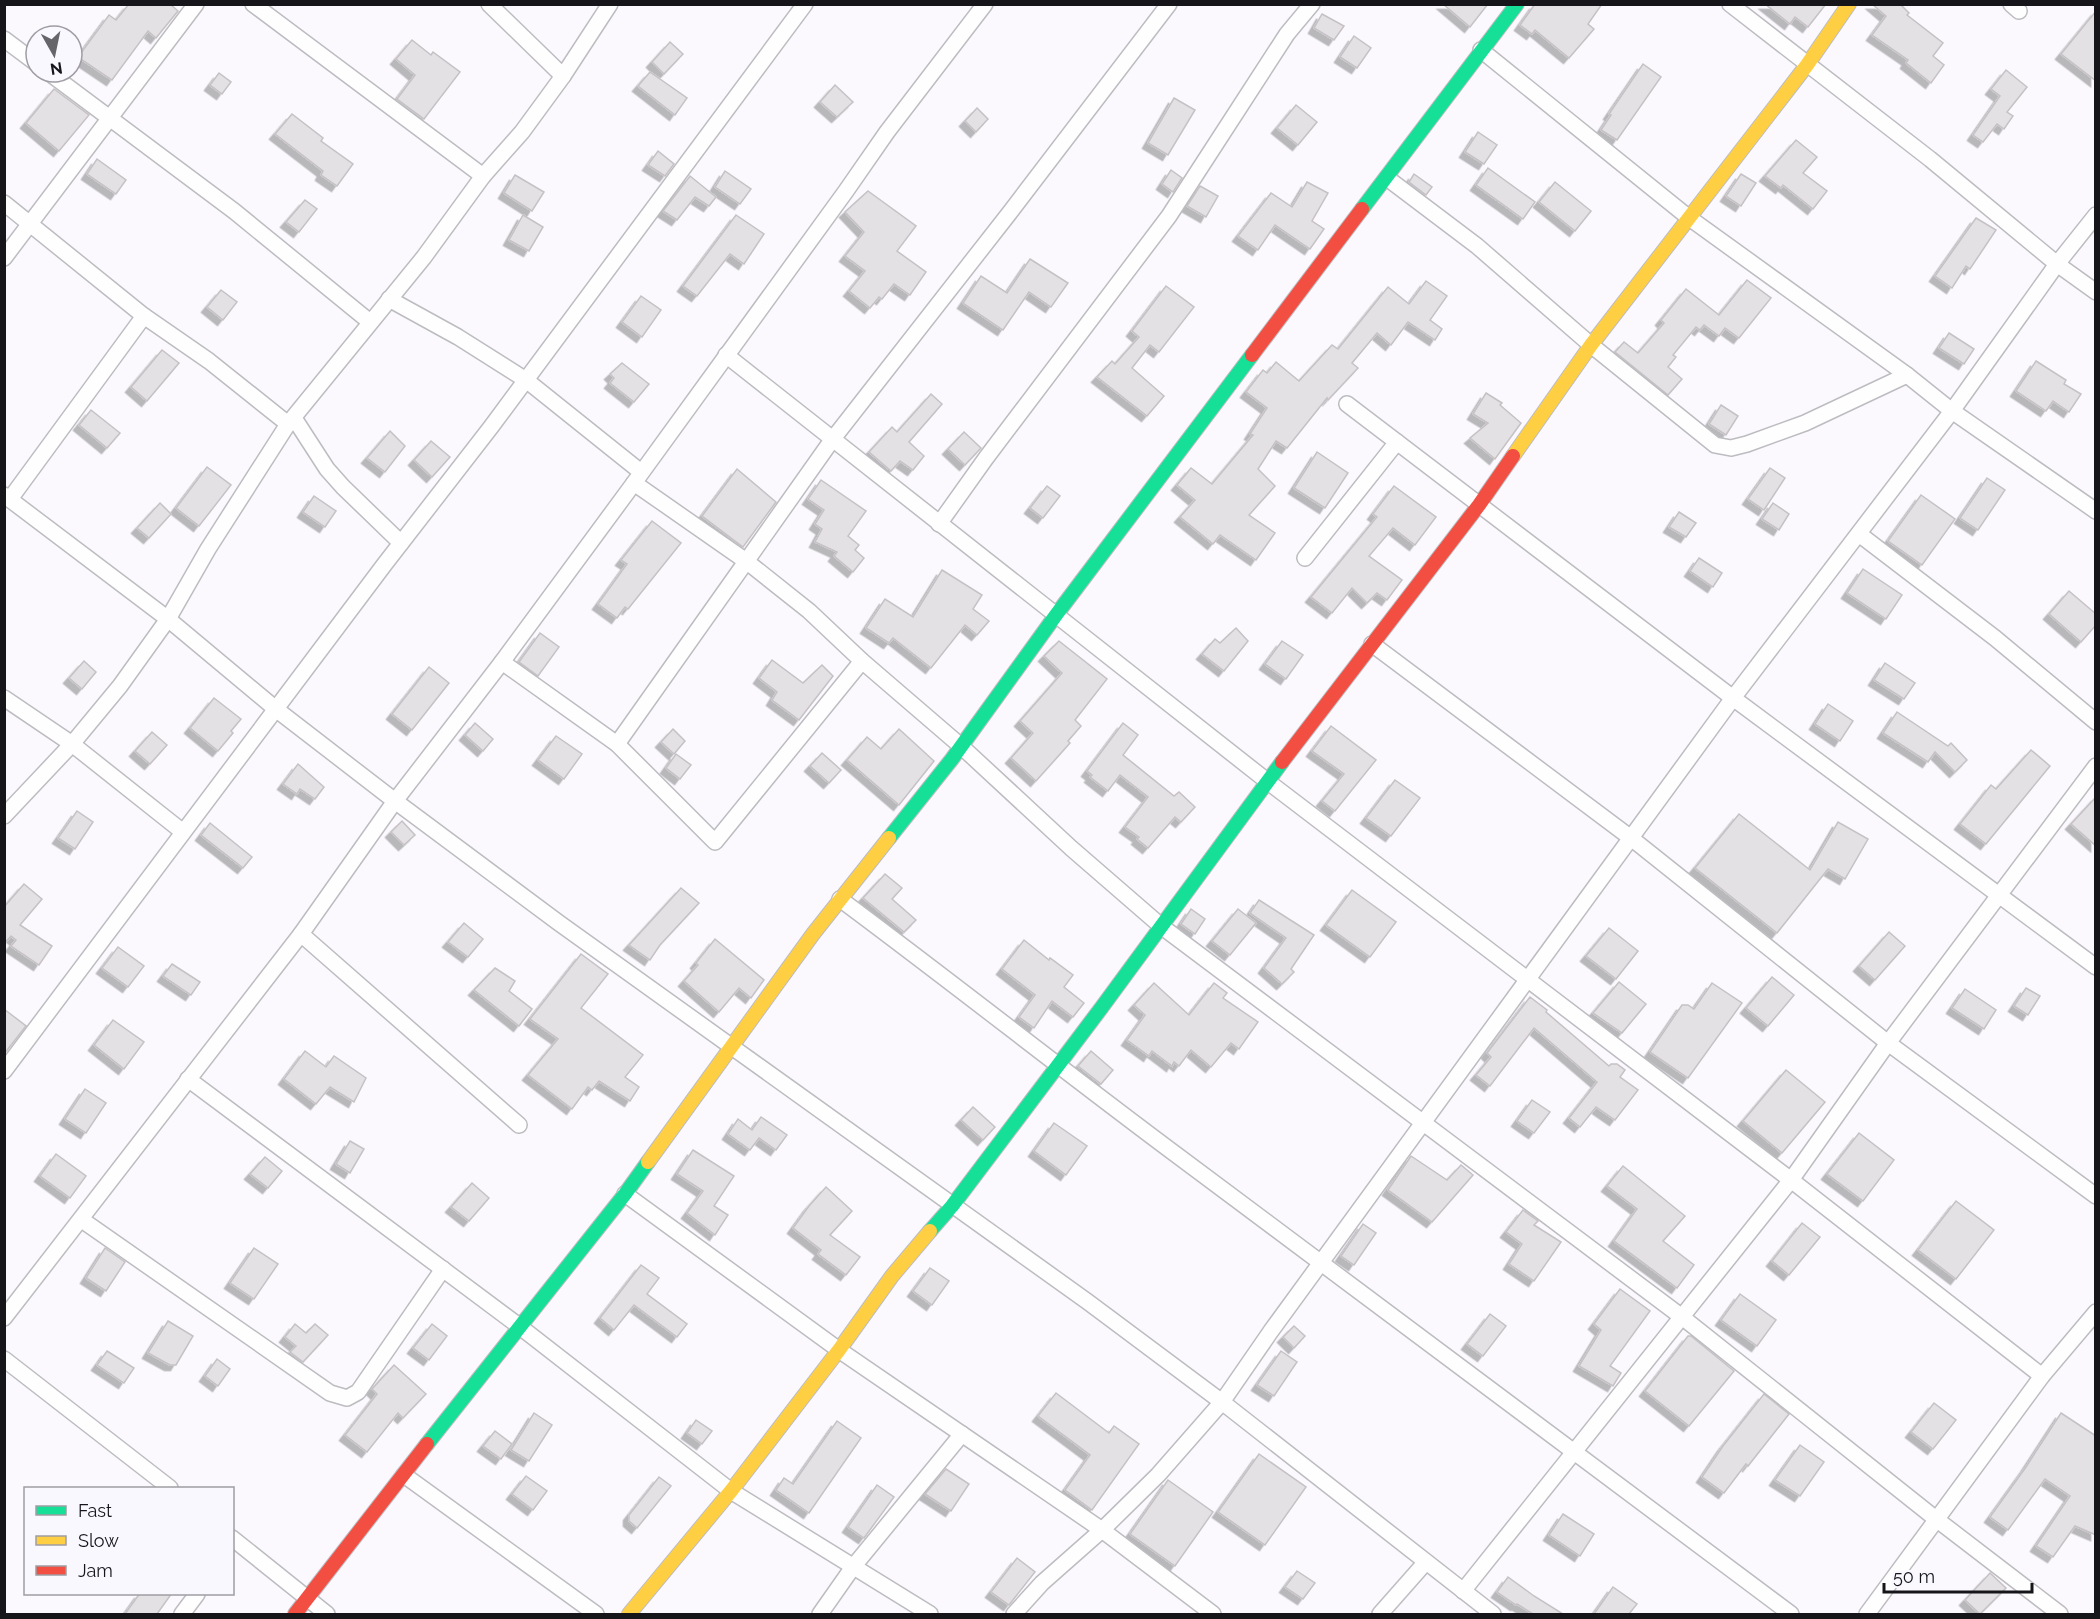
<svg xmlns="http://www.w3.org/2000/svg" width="2100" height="1619" font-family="Raleway,sans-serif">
<defs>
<filter id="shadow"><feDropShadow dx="-5.5" dy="5.5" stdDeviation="0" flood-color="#0004"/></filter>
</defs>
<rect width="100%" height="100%" fill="#fbf9fe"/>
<g fill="#e4e1e4" stroke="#c5c1c4" stroke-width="1.5" filter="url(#shadow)">
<path d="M129,4H170L178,11L156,38L148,31L112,80L78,57L109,15L116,20Z"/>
<path d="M1443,4H1488L1470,27Z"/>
<path d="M1535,4H1602L1588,24L1594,29L1569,58L1535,30L1532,34L1520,25Z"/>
<path d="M1765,4H1826L1808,27L1795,17L1790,24Z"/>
<path d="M1872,4H1900L1909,13L1907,15L1943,43L1933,56L1944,65L1931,83L1906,63L1908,60L1872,35L1886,16Z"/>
<path d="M2096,11V81L2061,54Z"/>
<path d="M1322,14L1344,26L1334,40L1314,28Z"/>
<path d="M1354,36L1371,48L1357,68L1340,57Z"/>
<path d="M412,40L431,55L433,52L460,72L424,119L397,99L415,75L396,59Z"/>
<path d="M670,42L683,54L664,74L652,62Z"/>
<path d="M1643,64L1661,77L1617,140L1601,130L1611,115L1609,114Z"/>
<path d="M2006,70L2027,87L2007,112L2013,116L2004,129L1997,124L1983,142L1973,135L2000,96L1991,89Z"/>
<path d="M650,72L687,98L675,115L638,86Z"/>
<path d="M219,73L231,82L222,94L210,85Z"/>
<path d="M835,85L853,102L837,117L820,102Z"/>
<path d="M54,89L89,115L59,151L26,123Z"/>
<path d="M1174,98L1195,110L1168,155L1148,143Z"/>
<path d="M1296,105L1317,122L1298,145L1277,128Z"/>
<path d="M977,108L988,119L976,132L965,121Z"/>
<path d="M292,114L323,138L321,141L353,164L337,186L321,175L323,171L275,134Z"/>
<path d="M1478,132L1497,145L1484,164L1465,152Z"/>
<path d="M1796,140L1817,157L1803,173L1827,191L1813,209L1783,185L1781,188L1765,176Z"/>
<path d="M658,151L674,164L665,176L648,165Z"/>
<path d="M97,159L126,180L116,194L87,174Z"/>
<path d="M1488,168L1535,202L1523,219L1476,185Z"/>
<path d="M1171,170L1182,178L1173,192L1162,184Z"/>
<path d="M725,171L751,189L740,204L715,187Z"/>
<path d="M1414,174L1432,187L1426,195L1409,182Z"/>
<path d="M1741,174L1756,183L1741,206L1726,196Z"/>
<path d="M515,175L544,192L532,211L504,193Z"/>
<path d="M690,176L716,197L709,206L695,197L677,220L663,211Z"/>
<path d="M1307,182L1328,193L1312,221L1324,229L1310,249L1275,225L1258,250L1238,236L1271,193L1292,207Z"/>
<path d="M1555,182L1591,211L1575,231L1539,202Z"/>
<path d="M1200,186L1218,196L1206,217L1187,206Z"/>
<path d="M868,191L916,226L897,251L926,272L910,295L894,284L882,299L879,297L870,308L849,291L865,271L845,256L864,232L845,212Z"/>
<path d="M305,200L317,209L299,232L286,222Z"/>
<path d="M523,215L543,227L529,251L509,240Z"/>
<path d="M736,215L764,234L744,264L730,254L697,296L683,286Z"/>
<path d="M1976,218L1996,230L1970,269L1966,266L1952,288L1935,276Z"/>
<path d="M1030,259L1068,283L1051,307L1029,292L1003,330L963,303L981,276L1007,293Z"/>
<path d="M1747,280L1771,298L1739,338L1725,328L1719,336L1704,325L1700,330L1696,327L1673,355L1676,357L1668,367L1682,379L1668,395L1615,352L1624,342L1638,353L1664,323L1661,320L1686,289L1719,315Z"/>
<path d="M1426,281L1447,296L1430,320L1442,329L1435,340L1408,322L1391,345L1377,333L1352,363L1358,368L1328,400L1327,398L1287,448L1276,441L1258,469L1275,486L1249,515L1275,533L1256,560L1220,535L1213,544L1180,517L1195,500L1177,485L1191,468L1212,484L1253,435L1250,434L1267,408L1246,392L1263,370L1267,373L1276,362L1299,381L1332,345L1338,349L1388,287L1409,304Z"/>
<path d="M1166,286L1194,307L1159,352L1150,345L1132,368L1164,396L1147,416L1097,377L1112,361L1115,364L1139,337L1132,331Z"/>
<path d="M221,290L237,302L223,320L207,307Z"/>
<path d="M641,296L661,310L642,337L622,322Z"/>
<path d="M1949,333L1974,349L1964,364L1939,348Z"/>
<path d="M162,350L179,363L147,401L131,387Z"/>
<path d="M2036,361L2066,380L2064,384L2081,394L2069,412L2053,401L2046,411L2016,391Z"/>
<path d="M622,363L649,384L634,402L610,383L614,378L610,374Z"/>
<path d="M1486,393L1502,403L1500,405L1521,423L1495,459L1470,438L1488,423L1473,414Z"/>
<path d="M931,394L942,404L909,442L924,456L913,470L900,461L891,471L869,452L892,427L897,432Z"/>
<path d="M1721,405L1738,416L1726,435L1709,424Z"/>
<path d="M91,410L120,433L107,448L79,425Z"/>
<path d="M390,431L405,446L385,472L367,458Z"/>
<path d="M964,432L981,448L965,465L948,449Z"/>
<path d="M431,441L450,457L432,477L414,460Z"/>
<path d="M1317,452L1348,473L1325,508L1294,488Z"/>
<path d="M207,467L231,485L199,526L176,508Z"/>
<path d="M1770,468L1785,478L1764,510L1748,499Z"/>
<path d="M737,469L776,502L743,547L702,516Z"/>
<path d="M1987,478L2005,490L1978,530L1960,518Z"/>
<path d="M821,480L866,511L848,536L859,545L855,550L864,558L853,572L834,556L837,552L815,542L822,529L815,524L824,510L808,499Z"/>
<path d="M1047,486L1060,496L1043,518L1030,508Z"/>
<path d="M1394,486L1436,517L1415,545L1393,528L1369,556L1402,580L1387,600L1377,593L1367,603L1352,588L1332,613L1311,597L1377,517L1373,514Z"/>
<path d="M1921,495L1955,519L1922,565L1888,541Z"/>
<path d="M314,496L336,511L325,527L303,512Z"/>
<path d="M160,503L171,514L149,538L137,528Z"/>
<path d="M1773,503L1789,514L1779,530L1762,519Z"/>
<path d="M1679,512L1696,523L1686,537L1669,527Z"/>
<path d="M652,521L681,543L628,609L625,607L617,618L598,604L627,564L621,560Z"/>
<path d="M1699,558L1722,573L1713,587L1690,571Z"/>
<path d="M1863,569L1902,595L1886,619L1847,593Z"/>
<path d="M942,570L982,595L973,609L989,621L977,635L965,625L931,668L893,638L889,643L866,628L885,599L913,617Z"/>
<path d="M2069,591L2096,614V625L2081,642L2049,614Z"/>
<path d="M1236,628L1248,641L1224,671L1202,654L1215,639L1220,643Z"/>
<path d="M540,633L559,647L538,676L519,662Z"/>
<path d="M1059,641L1107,679L1075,720L1081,726L1068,741L1070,743L1036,781L1011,758L1033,733L1020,721L1062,673L1044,656Z"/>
<path d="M1282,641L1303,655L1286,679L1265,664Z"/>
<path d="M772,660L803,683L822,665L833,676L799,720L772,700L777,692L759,678Z"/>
<path d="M84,661L96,672L82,689L69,678Z"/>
<path d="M1885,663L1915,683L1904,699L1874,680Z"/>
<path d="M429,667L449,683L412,730L392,714Z"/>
<path d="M214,698L241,719L231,731L233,733L218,751L190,728Z"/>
<path d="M1828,704L1853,721L1840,741L1815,724Z"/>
<path d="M1897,712L1948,746L1951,743L1967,760L1955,772L1935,752L1928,762L1883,733Z"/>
<path d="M475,723L493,739L483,751L465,735Z"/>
<path d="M1123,723L1138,735L1123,755L1174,796L1179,792L1195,807L1181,822L1175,817L1148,848L1137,839L1139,837L1125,827L1148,797L1120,775L1108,791L1090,777L1092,775L1087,771Z"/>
<path d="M1331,726L1376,760L1335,811L1322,801L1344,774L1312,751Z"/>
<path d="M673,729L685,741L674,754L661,742Z"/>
<path d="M899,729L934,761L899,805L847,760L867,737L881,749Z"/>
<path d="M152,732L167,745L150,764L135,751Z"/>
<path d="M556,736L582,754L564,779L538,760Z"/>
<path d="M2031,750L2050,766L1986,844L1960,824L1991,785L1996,789Z"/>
<path d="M822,753L841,770L829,783L810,766Z"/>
<path d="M676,754L691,765L680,779L666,768Z"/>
<path d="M298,764L324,787L315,799L300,789L297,794L283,784Z"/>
<path d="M1395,780L1420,798L1391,836L1366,818Z"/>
<path d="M2096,797V846L2071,824Z"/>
<path d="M77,811L93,822L75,849L58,838Z"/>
<path d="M1739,814L1810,870L1838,822L1868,839L1845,879L1828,869L1777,933L1695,868Z"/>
<path d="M402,821L415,835L404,845L391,832Z"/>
<path d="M210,823L252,857L243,868L201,835Z"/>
<path d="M885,874L902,888L892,899L916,920L904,932L863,898Z"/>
<path d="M24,884L42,899L20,925L52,946L39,965L11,946L16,940L11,936L4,944V907Z"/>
<path d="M681,888L699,903L660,945L650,960L629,945Z"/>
<path d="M1352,890L1396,922L1370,957L1326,925Z"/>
<path d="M1259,900L1314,935L1291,969L1294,972L1282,984L1264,968L1286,938L1250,913Z"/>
<path d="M1191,909L1205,919L1195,934L1181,924Z"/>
<path d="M1238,909L1256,923L1230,955L1212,941Z"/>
<path d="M464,923L483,939L468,957L448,942Z"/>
<path d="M1609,928L1638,951L1616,979L1586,956Z"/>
<path d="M1889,932L1905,946L1875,980L1859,966Z"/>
<path d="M715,939L764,980L751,998L739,988L719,1012L684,981L698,965L696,963Z"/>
<path d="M1024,940L1049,960L1050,958L1073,975L1064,987L1084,1003L1073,1017L1052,1001L1034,1028L1019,1017L1035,995L1002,969Z"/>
<path d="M118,947L144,966L128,987L102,968Z"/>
<path d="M581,954L608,974L581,1008L643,1055L625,1077L639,1087L630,1101L599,1081L592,1090L588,1087L572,1109L528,1075L558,1039L530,1019Z"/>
<path d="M172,964L200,982L191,995L163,976Z"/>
<path d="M495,968L515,981L509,991L532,1009L519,1026L474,990Z"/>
<path d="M1772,977L1794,995L1768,1026L1746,1008Z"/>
<path d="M1619,982L1646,1004L1622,1033L1593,1013Z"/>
<path d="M1154,983L1189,1015L1214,983L1227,993L1223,998L1258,1022L1239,1049L1231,1043L1211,1067L1191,1050L1179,1066L1174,1062L1172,1066L1152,1051L1149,1056L1127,1040L1145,1015L1134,1005Z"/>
<path d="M1712,983L1742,1003L1688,1078L1650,1052L1682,1005H1688L1694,1009Z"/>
<path d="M2026,988L2040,996L2028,1015L2014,1006Z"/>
<path d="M1965,989L1996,1010L1984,1029L1952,1008Z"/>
<path d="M1530,997L1547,1010L1546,1012L1609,1066L1611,1064H1617L1625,1070L1620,1077L1638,1090L1615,1120L1596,1107L1580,1127L1569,1118L1597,1082L1534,1028L1490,1086L1476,1075L1491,1057L1487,1053Z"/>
<path d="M4,1009L26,1026L4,1054Z"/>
<path d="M113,1020L144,1042L124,1069L94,1045Z"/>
<path d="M305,1051L326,1067L334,1056L366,1078L354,1102L330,1087L316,1104L284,1079Z"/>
<path d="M1091,1051L1113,1070L1101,1084L1078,1066Z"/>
<path d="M1786,1070L1825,1102L1782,1153L1743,1121Z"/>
<path d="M85,1089L106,1103L86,1133L65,1119Z"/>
<path d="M1532,1100L1550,1112L1534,1133L1517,1121Z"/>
<path d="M973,1107L995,1127L983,1140L961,1120Z"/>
<path d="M761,1117L787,1135L776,1150L759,1138L750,1150L728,1134L738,1119L752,1130Z"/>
<path d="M1054,1123L1087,1146L1066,1175L1034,1151Z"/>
<path d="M1859,1133L1894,1160L1863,1201L1827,1174Z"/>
<path d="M350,1141L364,1149L350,1173L336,1164Z"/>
<path d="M693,1150L734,1176L714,1206L728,1215L715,1235L687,1213L703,1191L677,1174Z"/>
<path d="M56,1154L86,1176L70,1198L40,1176Z"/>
<path d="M1411,1156L1447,1180L1461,1165L1473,1175L1432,1222L1388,1190Z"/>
<path d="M265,1157L282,1171L268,1188L250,1174Z"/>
<path d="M1623,1166L1685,1216L1663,1241L1694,1265L1677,1288L1614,1241L1637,1209L1607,1186Z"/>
<path d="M472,1183L489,1198L469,1221L451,1207Z"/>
<path d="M826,1187L852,1211L830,1235L860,1257L846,1275L818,1254L821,1250L793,1228L809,1206Z"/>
<path d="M1956,1201L1994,1230L1956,1279L1918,1250Z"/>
<path d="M1523,1210L1538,1221L1534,1225L1561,1242L1534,1281L1509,1264L1522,1244L1506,1232Z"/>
<path d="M1802,1223L1820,1237L1789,1275L1772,1261Z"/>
<path d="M1363,1224L1376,1233L1354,1265L1341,1256Z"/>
<path d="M105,1248L125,1262L106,1291L86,1278Z"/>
<path d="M254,1248L278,1264L254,1299L230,1283Z"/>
<path d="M641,1265L659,1278L647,1294L687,1324L677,1337L634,1305L614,1330L600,1318Z"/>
<path d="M930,1268L949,1281L932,1305L913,1291Z"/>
<path d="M1620,1289L1650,1311L1610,1366L1621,1373L1613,1386L1579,1366L1601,1330L1594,1324Z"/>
<path d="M1740,1294L1776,1320L1757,1346L1721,1320Z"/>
<path d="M1490,1314L1506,1326L1483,1356L1467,1344Z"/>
<path d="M168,1321L193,1336L176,1365H170L148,1353Z"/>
<path d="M295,1324L306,1333L315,1324L328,1335L303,1362L290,1352L296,1346L285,1337Z"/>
<path d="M432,1324L447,1336L429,1360L413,1348Z"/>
<path d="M1294,1326L1305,1336L1294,1348L1283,1337Z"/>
<path d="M1688,1336H1691L1734,1371L1689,1426L1645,1391Z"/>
<path d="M107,1351L134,1368L124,1383L97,1365Z"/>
<path d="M1281,1351L1297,1362L1274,1396L1257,1385Z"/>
<path d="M217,1359L230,1369L218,1386L205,1376Z"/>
<path d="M394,1365L426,1394L403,1418L398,1413L367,1452L345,1435L377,1394L372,1389Z"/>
<path d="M1056,1393L1109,1433L1114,1426L1139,1444L1092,1510L1065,1490L1090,1455L1038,1416Z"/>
<path d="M1764,1394L1789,1414L1748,1466L1746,1464L1724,1493L1702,1477L1723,1446Z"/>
<path d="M1934,1403L1956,1420L1933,1449L1911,1432Z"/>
<path d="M534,1413L552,1425L529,1461L511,1450Z"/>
<path d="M2061,1413L2096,1436V1535L2075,1526L2053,1557L2036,1546L2070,1496L2045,1479L2008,1530L1990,1517L2026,1467Z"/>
<path d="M696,1420L712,1431L702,1444L687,1433Z"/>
<path d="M837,1421L861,1438L809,1513L776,1490L784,1478L793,1484Z"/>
<path d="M495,1431L512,1444L501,1459L483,1446Z"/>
<path d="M1800,1445L1824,1462L1800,1496L1775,1480Z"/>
<path d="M1259,1454L1306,1487L1265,1545L1218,1512Z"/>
<path d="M946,1469L969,1484L951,1511L925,1494Z"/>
<path d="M526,1476L547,1491L533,1510L512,1494Z"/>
<path d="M659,1477L671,1486L637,1528L629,1521V1515Z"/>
<path d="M1168,1480L1213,1512L1175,1566L1130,1534Z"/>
<path d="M877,1485L894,1497L864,1538L848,1527Z"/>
<path d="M1563,1514L1594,1534L1580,1556L1549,1535Z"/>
<path d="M1017,1558L1035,1572L1009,1605L991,1592Z"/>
<path d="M1297,1571L1315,1583L1303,1599L1285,1587Z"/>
<path d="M1990,1573L2006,1588L1980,1614L1965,1600Z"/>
<path d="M1508,1577L1534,1596L1563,1614H1533L1517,1604L1516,1605L1497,1592Z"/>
<path d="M1613,1587L1637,1604L1629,1614H1594Z"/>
<path d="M140,1593H172L157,1614H125Z"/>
</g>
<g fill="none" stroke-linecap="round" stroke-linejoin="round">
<g stroke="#bdbcc0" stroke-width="18">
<g id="street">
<path d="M253,4L483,176"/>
<path d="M489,4L563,76"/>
<path d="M1730,4L1930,159L2057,264L2096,292"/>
<path d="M2011,4L2019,11"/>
<path d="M4,39L36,63"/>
<path d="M1481,50L1688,217L1907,375L1952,411L2096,511"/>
<path d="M48,72L234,211L370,322"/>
<path d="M1387,178L1477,246L1591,345L1715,445L1731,448L1747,444L1805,423L1907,375"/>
<path d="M4,203L144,316L209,361L288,424"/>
<path d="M4,258L196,4"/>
<path d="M389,299L458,337L526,380L641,472"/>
<path d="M726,355L1267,781L1791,1180L2042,1376"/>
<path d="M1347,404L1733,698L2096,967"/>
<path d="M294,418L327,469L343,487L401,543"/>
<path d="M634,483L746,561L809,611L862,661L962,747L1071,848L1161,926L1682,1317L1936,1519L2060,1614"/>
<path d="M4,495L168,619L277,710L395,801L559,923L1088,1302L1222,1402L1493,1614"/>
<path d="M10,499L144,316"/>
<path d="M939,524L986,458L1169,216L1287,34L1312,4"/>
<path d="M1859,534L1995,638L2096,722"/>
<path d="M1305,558L1397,442"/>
<path d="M1372,644L1631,838L1888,1043L2096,1196"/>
<path d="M502,662L617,744L715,842L862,661"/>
<path d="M4,698L72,744L183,832"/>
<path d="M617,744L832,440L1011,211L1169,4"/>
<path d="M4,816L72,744L120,686L168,619L208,549L288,424L424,257L483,176L522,132L563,76L610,4"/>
<path d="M840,899C953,983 1064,1071 1178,1156C1382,1309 1587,1460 1791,1614"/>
<path d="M301,934L519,1125"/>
<path d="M4,1071L384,565L491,427L805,4"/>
<path d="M188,1079L519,1326L731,1491L930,1614"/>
<path d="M625,1194L839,1350L1102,1530L1213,1614"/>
<path d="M82,1220L330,1393L347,1398L358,1392L443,1269"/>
<path d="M4,1318L301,934L395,801L502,662L634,483L846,191L887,132L985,4"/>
<path d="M4,1359L170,1488"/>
<path d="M404,1475L596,1614"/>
<path d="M232,1538L327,1614"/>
<path d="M1463,1591L1791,1180L1888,1043L2096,766"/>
<path d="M182,1614L197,1594"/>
<path d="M820,1614L853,1567L962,1434"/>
<path d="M1014,1614L1042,1583L1102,1530L1158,1475L1222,1402L1271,1331L1733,698L1952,411L2057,264L2096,215"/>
<path d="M1380,1614L1425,1563"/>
<path d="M1867,1614L2042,1376L2096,1312"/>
</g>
</g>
<g stroke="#bdbcc0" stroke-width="16">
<g id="fast">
<path d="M1362,209L1517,4"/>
<path d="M889,838L952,759L1056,615L1252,355"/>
<path d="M930,1231L952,1206L1102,1007L1282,762"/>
<path d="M427,1444L625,1194L648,1162"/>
</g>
</g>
<g stroke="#bdbcc0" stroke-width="16">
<g id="slow">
<path d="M1513,456L1591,345L1807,65L1849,4"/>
<path d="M648,1162L813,934L889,838"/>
<path d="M629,1614L731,1491L839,1350L892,1276L930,1231"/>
</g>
</g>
<g stroke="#bdbcc0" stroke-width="16">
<g id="jam">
<path d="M1252,355L1362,209"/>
<path d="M1282,762L1479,505L1513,456"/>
<path d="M295,1614L427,1444"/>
</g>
</g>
<use href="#street" stroke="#fefeff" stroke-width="15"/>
<use href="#fast" stroke="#16e098" stroke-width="14"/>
<use href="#slow" stroke="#ffcf43" stroke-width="14"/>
<use href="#jam" stroke="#f24e42" stroke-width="14"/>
</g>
<rect width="2100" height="1619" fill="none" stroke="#161519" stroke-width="12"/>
<rect x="24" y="1487" width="210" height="108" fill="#faf8ff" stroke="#9f9da3" stroke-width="1.5"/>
<rect x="36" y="1506" width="30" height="9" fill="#16e098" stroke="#9f9da3" stroke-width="1.5"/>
<text x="78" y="1517" font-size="18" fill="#161519">Fast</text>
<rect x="36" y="1536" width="30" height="9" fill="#ffcf43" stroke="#9f9da3" stroke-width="1.5"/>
<text x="78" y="1547" font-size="18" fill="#161519">Slow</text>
<rect x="36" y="1566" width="30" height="9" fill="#f24e42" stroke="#9f9da3" stroke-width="1.5"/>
<text x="78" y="1577" font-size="18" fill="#161519">Jam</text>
<g transform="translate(54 54) rotate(171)"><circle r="28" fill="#faf8ff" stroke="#9f9da3" stroke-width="1.5"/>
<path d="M0-4.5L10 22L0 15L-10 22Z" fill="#666569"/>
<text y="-9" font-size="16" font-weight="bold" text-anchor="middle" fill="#161519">N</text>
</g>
<path d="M1884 1583v9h148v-9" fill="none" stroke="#161519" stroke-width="3"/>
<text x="1893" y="1583" font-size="18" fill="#161519" stroke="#faf8ff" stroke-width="4.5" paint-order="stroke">50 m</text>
</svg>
